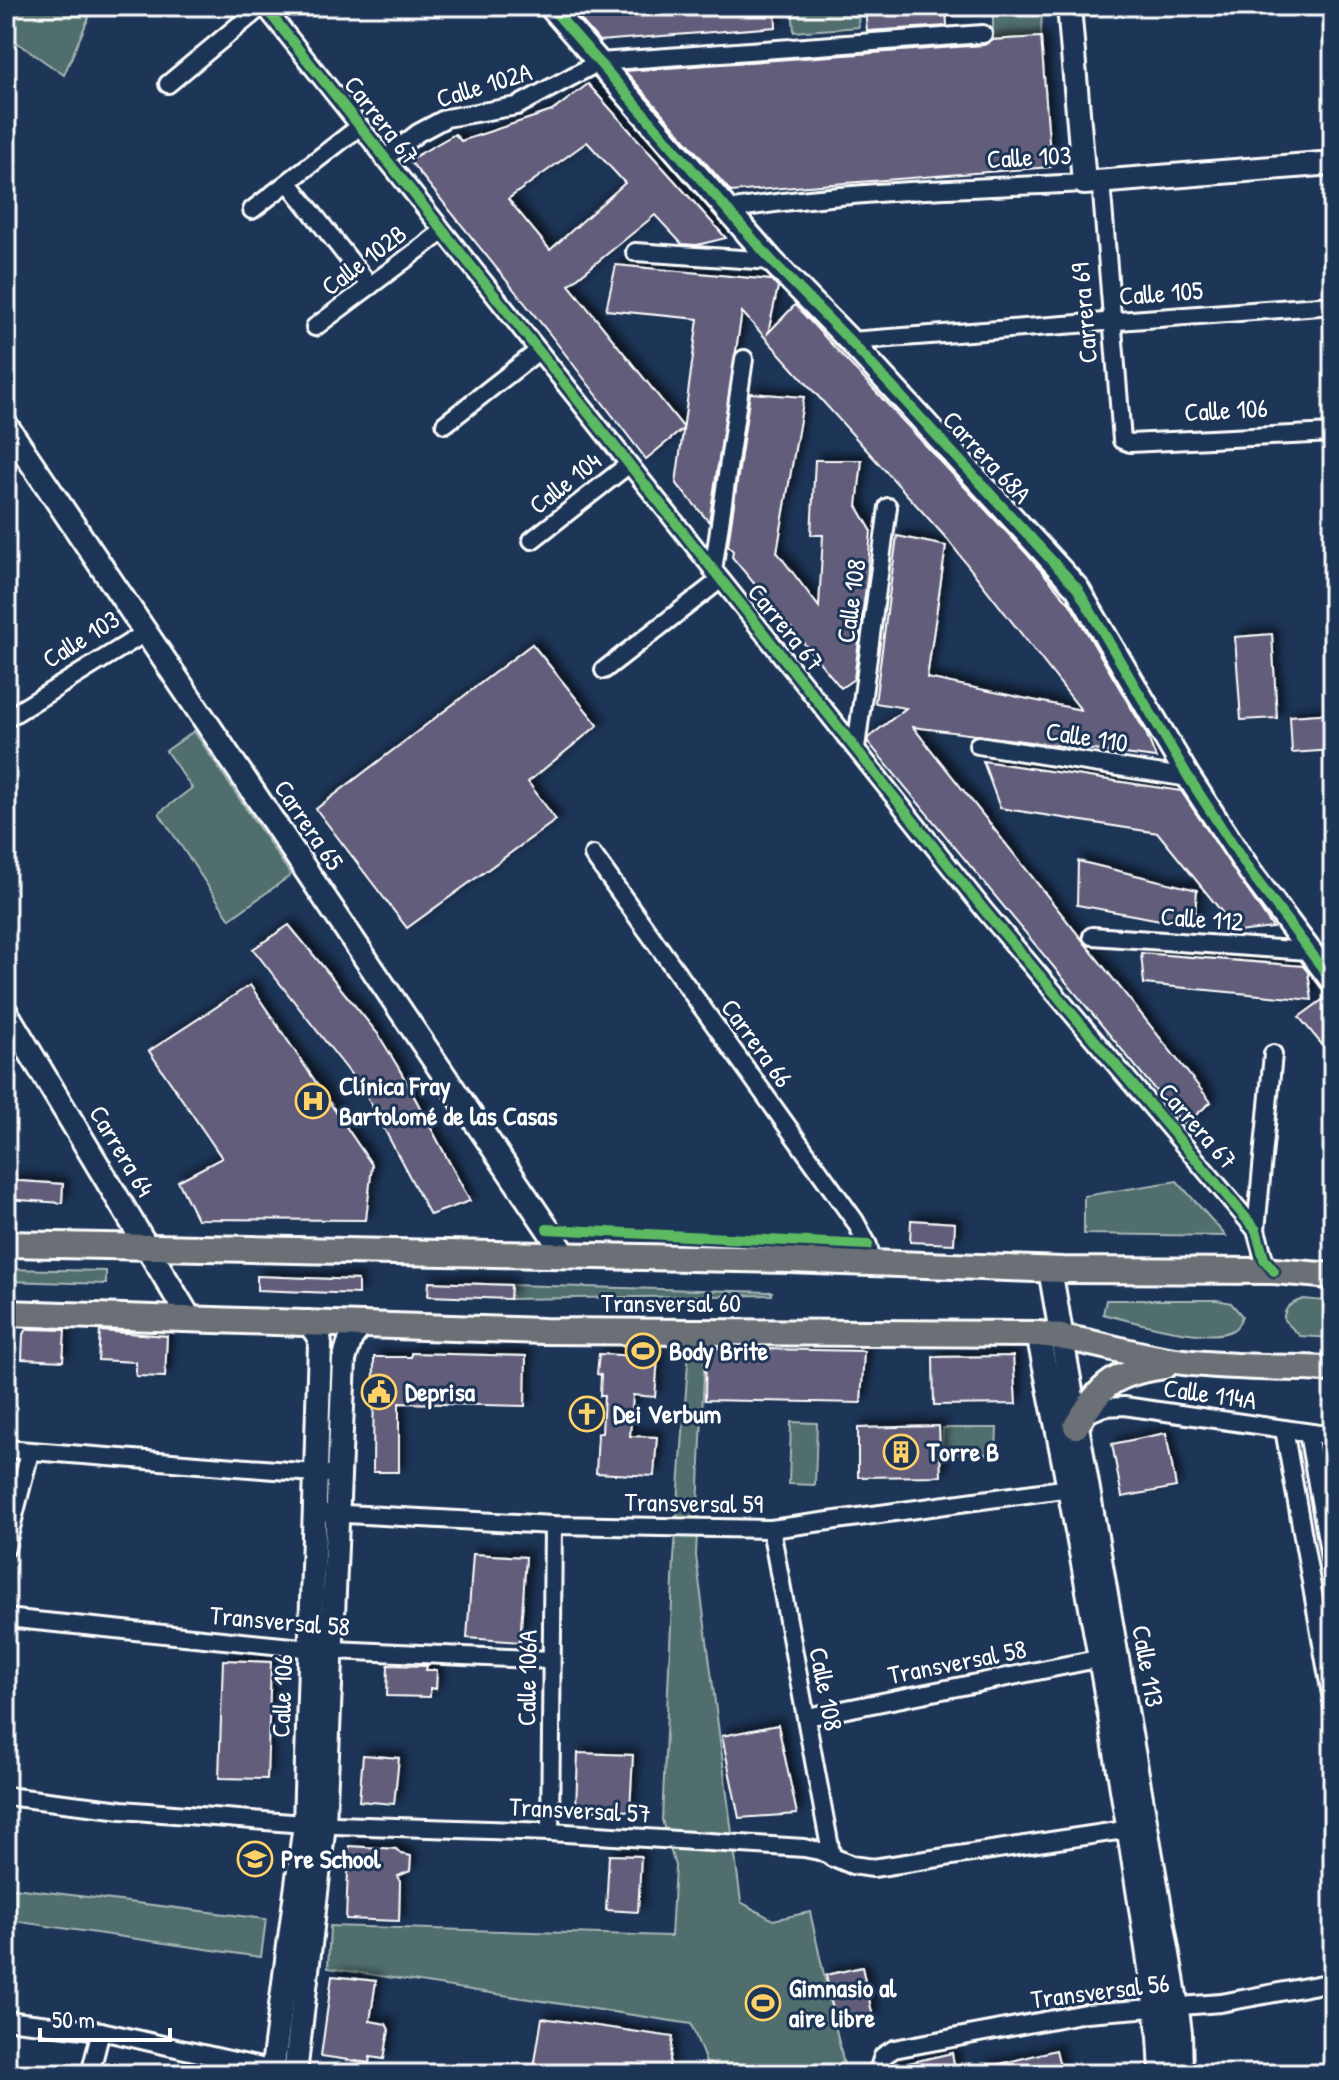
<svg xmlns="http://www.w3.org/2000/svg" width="1339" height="2080" font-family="'Patrick Hand',sans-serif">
<defs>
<filter id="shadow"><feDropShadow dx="5.5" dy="-5.5" stdDeviation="4" flood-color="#0009"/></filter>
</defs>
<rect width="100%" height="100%" fill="#1d3557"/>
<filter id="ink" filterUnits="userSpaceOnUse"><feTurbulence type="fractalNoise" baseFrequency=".0125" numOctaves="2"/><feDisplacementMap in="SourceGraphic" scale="16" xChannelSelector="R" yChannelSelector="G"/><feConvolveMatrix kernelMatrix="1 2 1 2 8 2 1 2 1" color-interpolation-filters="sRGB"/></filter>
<g filter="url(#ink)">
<g fill="#506e6d" stroke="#a8b6b6" stroke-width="2">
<path d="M6,6H79L89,17L64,75L9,37L6,44Z"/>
<path d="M792,6H857L859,27L794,32Z"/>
<path d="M993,6H1042L1041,37L993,40Z"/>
<path d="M194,731L291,875L230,919L159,813L192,788L166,751Z"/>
<path d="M1177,1181L1226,1236L1084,1234V1196Z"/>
<path d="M6,1269L106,1271V1284L6,1281Z"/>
<path d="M511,1285L772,1292V1295L510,1299Z"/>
<path d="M1304,1299L1333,1302V1338L1300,1336L1284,1320C1283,1307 1293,1302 1304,1299Z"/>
<path d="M1106,1300H1217L1231,1303L1242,1316C1240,1322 1237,1329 1231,1331C1206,1343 1131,1321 1103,1314Z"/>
<path d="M705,1346L696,1556L741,1902L773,1920L810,1912L846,2074H707V2065L691,2024L328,1968L330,1926L671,1936L675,1866L662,1820L674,1559L689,1348Z"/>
<path d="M791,1422L817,1423L815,1485L789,1484Z"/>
<path d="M943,1428H997L996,1454H942Z"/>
<path d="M6,1887L266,1919L261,1957L6,1920Z"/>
</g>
<g fill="#625d7a" stroke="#fff" stroke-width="2" fill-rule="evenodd" filter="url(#shadow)">
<path d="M569,6H775L776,27L599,41Z"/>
<path d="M865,6H946L947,26L867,31Z"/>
<path d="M1041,37L1051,167L731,192L625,71L984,45L992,40Z"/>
<path d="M588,84L726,238L697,245L682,244L655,215L569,285L684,428L646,459L549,333L409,160L455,134L461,141L552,111ZM587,142L625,183L550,250L508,199Z"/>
<path d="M616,265L771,280L778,287L768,333L795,305L1026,553L1070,604L1146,733L1156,758L913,727L1211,1102L1184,1125L868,742V738L906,708L875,703L897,536L946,546L927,678L1081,710L947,539L742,312L709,522L676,483L698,319L606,310Z"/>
<path d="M750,393L804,397L777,552L819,607L823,535H811L815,460H862L857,506L871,530L867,579L854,679L841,688L732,557L733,551L728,545Z"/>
<path d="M1272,634L1277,718L1241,720L1235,637Z"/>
<path d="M532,644L598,725L528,782L556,820L407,928L316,809Z"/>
<path d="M1333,713V750L1292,753L1290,716Z"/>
<path d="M983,761L1181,791L1273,928L1238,932L1158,833L1000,808Z"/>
<path d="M1078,861L1197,890L1194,926L1077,905Z"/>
<path d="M289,925L378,1034L401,1072L470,1201L430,1215L364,1091L253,949Z"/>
<path d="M1141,953L1303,966L1308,972L1312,1000L1144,984Z"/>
<path d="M250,985L372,1165L366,1220L197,1219L178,1181L222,1158L149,1051Z"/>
<path d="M1329,995L1333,996V1058L1299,1017Z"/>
<path d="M6,1180L63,1184L62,1203L6,1199Z"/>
<path d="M911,1220L955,1223L954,1244L910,1242Z"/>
<path d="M257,1276L358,1280V1294L257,1290Z"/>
<path d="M429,1282L511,1285L510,1299L428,1296Z"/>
<path d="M28,1329L65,1330L63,1361L22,1359L23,1334Z"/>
<path d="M100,1331L167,1336L165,1377L136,1376V1362L98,1360Z"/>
<path d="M706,1348L864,1351L861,1403L705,1400Z"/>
<path d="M411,1353L526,1356L525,1406L399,1403V1472H373L374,1357H411Z"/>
<path d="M599,1354L658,1357L655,1397L633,1395L630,1436L657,1437L654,1476L596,1473L598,1433H602L604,1396H600L601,1375L597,1374Z"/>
<path d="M1013,1356L1016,1404L934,1405L933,1357Z"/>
<path d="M939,1426L941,1476L858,1477V1428Z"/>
<path d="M1166,1433L1176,1487L1122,1497L1112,1444Z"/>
<path d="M473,1554L526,1557L520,1642L467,1638Z"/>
<path d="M223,1660L271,1662L267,1779L219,1778Z"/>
<path d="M388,1665L427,1666L426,1670H437L436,1689L430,1688V1697L387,1696Z"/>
<path d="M778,1725L797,1814L739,1818L722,1736Z"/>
<path d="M578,1753L633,1755L630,1811L576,1809Z"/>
<path d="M363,1755L399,1758L394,1804L359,1801Z"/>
<path d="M349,1846L396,1849L401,1854L411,1856L410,1871L398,1876L400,1882L399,1921L346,1919Z"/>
<path d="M609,1855L641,1856L638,1912L606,1910Z"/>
<path d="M862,1967L873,2017L836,2025L826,1975Z"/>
<path d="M332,1976L376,1981L370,2021L386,2024L389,2030L384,2059L370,2057L369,2063L321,2056Z"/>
<path d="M542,2018L673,2037L668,2074H533Z"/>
<path d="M1056,2050L1062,2074H981L980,2069Z"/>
<path d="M952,2053L956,2074H889L891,2067Z"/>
</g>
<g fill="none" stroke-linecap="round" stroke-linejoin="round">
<g stroke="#fff" stroke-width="22">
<g id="street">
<path d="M264,6L985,911L1256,1230L1264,1259L1274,1271"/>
<path d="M168,84L262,6"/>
<path d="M384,159L418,133L446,118L517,106L599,62L983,34"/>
<path d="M1101,181L1122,440L1130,443L1333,433"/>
<path d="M289,183L370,286"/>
<path d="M252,210L359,127"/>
<path d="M728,210C845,190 966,189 1084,183"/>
<path d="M635,252L772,261"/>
<path d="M315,327L442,232"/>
<path d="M850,341L1333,305"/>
<path d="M445,424L537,352"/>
<path d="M532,540L628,465"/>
<path d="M713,571L744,359"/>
<path d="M604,670L720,580"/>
<path d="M6,719L145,633"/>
<path d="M978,745L1189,778"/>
<path d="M856,748L888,507"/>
<path d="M593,855L855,1221L868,1245L872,1263"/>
<path d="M1092,936L1308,951"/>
<path d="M1256,1230L1273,1054"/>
<path d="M1083,1416L1104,1407L1124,1406L1333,1436"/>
<path d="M1284,1429L1333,1706"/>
<path d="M1308,1433L1333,1574"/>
<path d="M6,1449L327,1474"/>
<path d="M327,1513L553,1525L771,1529L1070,1488"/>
<path d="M771,1529L832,1858"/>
<path d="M6,1548L30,1452"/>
<path d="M6,1618L312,1649L551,1660"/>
<path d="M807,1717L1107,1657"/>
<path d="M6,1796L122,1810L305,1824L550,1832L804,1848L819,1851L852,1865L873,1868L1137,1828"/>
<path d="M550,1832L553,1525"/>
<path d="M6,2020L101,2031L283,2072"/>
<path d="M90,2074L101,2031"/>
<path d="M877,2074L883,2056L894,2049L1086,2013L1221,2003L1333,1982"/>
</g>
</g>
<g stroke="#fff" stroke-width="28">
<g id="secondary">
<path d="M550,6L772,261L850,341L1077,588L1189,778L1251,873L1333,982"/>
<path d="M1069,6L1084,183L1333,163"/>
<path d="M6,425L566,1256"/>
<path d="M6,1012L190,1319"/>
<path d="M1050,1269L1175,1995L1180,2033L1181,2074"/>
<path d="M1038,1334C1087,1567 1126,1801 1160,2036L1162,2074"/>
<path d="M272,2074L305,1824L320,1344L319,1337L308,1322"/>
<path d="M295,2074L324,1824L344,1360L351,1338L362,1324"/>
</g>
</g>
<g stroke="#fff" stroke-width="30">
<g id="primary">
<path d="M6,1244L789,1260L1063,1270L1274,1271L1333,1276"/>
<path d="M6,1313L544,1331L1038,1334C1087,1338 1135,1357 1184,1362C1233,1368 1284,1367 1333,1369"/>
<path d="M1076,1426C1104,1381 1114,1374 1165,1366"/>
</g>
</g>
<use href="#street" stroke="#1d3557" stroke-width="16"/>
<use href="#secondary" stroke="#1d3557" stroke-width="22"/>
<use href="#primary" stroke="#6b7074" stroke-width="24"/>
<g stroke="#1d3557" stroke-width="15">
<g id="cycleway">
<path d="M264,6L985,911L1256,1230L1264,1259L1274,1271"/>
<path d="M550,6L772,261L850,341L1077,588L1189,778L1251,873L1333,982"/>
<path d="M547,1229L868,1245"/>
</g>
</g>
<use href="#cycleway" stroke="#5cba63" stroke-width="10"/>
</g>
</g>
<defs>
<g id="hospital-ring" transform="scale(1.8)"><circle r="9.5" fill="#1d3557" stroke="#ffd166" stroke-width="1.5"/><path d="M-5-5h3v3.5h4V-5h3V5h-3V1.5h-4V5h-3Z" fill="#ffd166"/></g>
<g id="stadium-ring" transform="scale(1.8)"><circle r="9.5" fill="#1d3557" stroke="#ffd166" stroke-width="1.5"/><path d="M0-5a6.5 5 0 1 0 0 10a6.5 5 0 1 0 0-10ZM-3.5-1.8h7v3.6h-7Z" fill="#ffd166"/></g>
<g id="civic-ring" transform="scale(1.8)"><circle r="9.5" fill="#1d3557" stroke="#ffd166" stroke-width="1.5"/><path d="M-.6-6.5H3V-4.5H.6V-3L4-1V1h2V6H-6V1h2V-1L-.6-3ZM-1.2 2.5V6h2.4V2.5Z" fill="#ffd166"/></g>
<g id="church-ring" transform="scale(1.8)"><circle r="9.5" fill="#1d3557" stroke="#ffd166" stroke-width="1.5"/><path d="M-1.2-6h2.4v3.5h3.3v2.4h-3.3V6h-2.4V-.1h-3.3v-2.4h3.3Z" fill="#ffd166"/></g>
<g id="building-ring" transform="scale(1.8)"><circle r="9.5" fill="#1d3557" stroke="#ffd166" stroke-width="1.5"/><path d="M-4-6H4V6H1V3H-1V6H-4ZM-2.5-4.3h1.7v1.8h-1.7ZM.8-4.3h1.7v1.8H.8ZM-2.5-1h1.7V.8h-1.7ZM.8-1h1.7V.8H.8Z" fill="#ffd166"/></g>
<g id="school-ring" transform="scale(1.8)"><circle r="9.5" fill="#1d3557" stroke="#ffd166" stroke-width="1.5"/><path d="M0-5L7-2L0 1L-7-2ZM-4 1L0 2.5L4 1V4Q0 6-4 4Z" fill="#ffd166"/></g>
</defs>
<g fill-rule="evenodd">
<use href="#hospital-ring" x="313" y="1101"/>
<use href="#stadium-ring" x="643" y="1351"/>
<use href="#civic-ring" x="379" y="1392"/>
<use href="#church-ring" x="587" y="1414"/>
<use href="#building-ring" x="901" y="1452"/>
<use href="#school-ring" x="255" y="1859"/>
<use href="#stadium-ring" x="763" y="2003"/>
</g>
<g text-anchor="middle" stroke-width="6" stroke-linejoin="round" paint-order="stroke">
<g font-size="26" fill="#fff" stroke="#1d3557">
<text transform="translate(484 85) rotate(-17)" y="9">Calle 102A</text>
<text transform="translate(382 120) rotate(52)" y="9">Carrera 67</text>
<text transform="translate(1029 157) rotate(-3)" y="9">Calle 103</text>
<text transform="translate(364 260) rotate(-37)" y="9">Calle 102B</text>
<text transform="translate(1161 293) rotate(-4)" y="9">Calle 105</text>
<text transform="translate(1084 313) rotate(-95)" y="9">Carrera 69</text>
<text transform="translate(1226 410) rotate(-3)" y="9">Calle 106</text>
<text transform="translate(987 457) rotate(47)" y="9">Carrera 68A</text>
<text transform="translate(565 483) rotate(-38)" y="9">Calle 104</text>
<text transform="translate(851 601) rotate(-82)" y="9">Calle 108</text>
<text transform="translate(786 627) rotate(51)" y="9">Carrera 67</text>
<text transform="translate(81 639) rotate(-32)" y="9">Calle 103</text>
<text transform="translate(1087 737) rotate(9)" y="9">Calle 110</text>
<text transform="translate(309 825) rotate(56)" y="9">Carrera 65</text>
<text transform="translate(1202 919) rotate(4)" y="9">Calle 112</text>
<text transform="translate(757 1043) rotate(54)" y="9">Carrera 66</text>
<text transform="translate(1198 1126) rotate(49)" y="9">Carrera 67</text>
<text transform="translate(122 1151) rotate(59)" y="9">Carrera 64</text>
<text x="671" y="1312">Transversal 60</text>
<text transform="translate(1210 1394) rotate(8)" y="9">Calle 114A</text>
<text transform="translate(694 1503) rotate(1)" y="9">Transversal 59</text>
<text transform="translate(280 1621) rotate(5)" y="9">Transversal 58</text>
<text transform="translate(957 1662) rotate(-11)" y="9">Transversal 58</text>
<text transform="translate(1148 1666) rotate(80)" y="9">Calle 113</text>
<text transform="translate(527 1678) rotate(-89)" y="9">Calle 106A</text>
<text transform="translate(826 1689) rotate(79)" y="9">Calle 108</text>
<text transform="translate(282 1696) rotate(-88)" y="9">Calle 106</text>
<text transform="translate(580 1810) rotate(3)" y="9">Transversal 57</text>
<text transform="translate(1100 1991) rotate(-7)" y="9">Transversal 56</text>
</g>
<g font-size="26" font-weight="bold" fill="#fff" stroke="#1d3557" text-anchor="start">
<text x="339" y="1095">Clínica Fray<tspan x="339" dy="30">Bartolomé de las Casas</tspan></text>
<text x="669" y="1360">Body Brite</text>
<text x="405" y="1401">Deprisa</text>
<text x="613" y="1423">Dei Verbum</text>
<text x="927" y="1461">Torre B</text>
<text x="281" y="1868">Pre School</text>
<text x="789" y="1997">Gimnasio al<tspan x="789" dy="30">aire libre</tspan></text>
</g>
</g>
<rect width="1339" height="2080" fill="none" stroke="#1d3557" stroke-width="32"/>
<rect x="16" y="16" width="1307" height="2048" fill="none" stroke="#fff" stroke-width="3" filter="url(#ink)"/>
<path d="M40 2028v12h130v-12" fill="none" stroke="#ffffff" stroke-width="4"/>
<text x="52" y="2028" font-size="24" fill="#ffffff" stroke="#1d3557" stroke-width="6" paint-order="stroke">50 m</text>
</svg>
